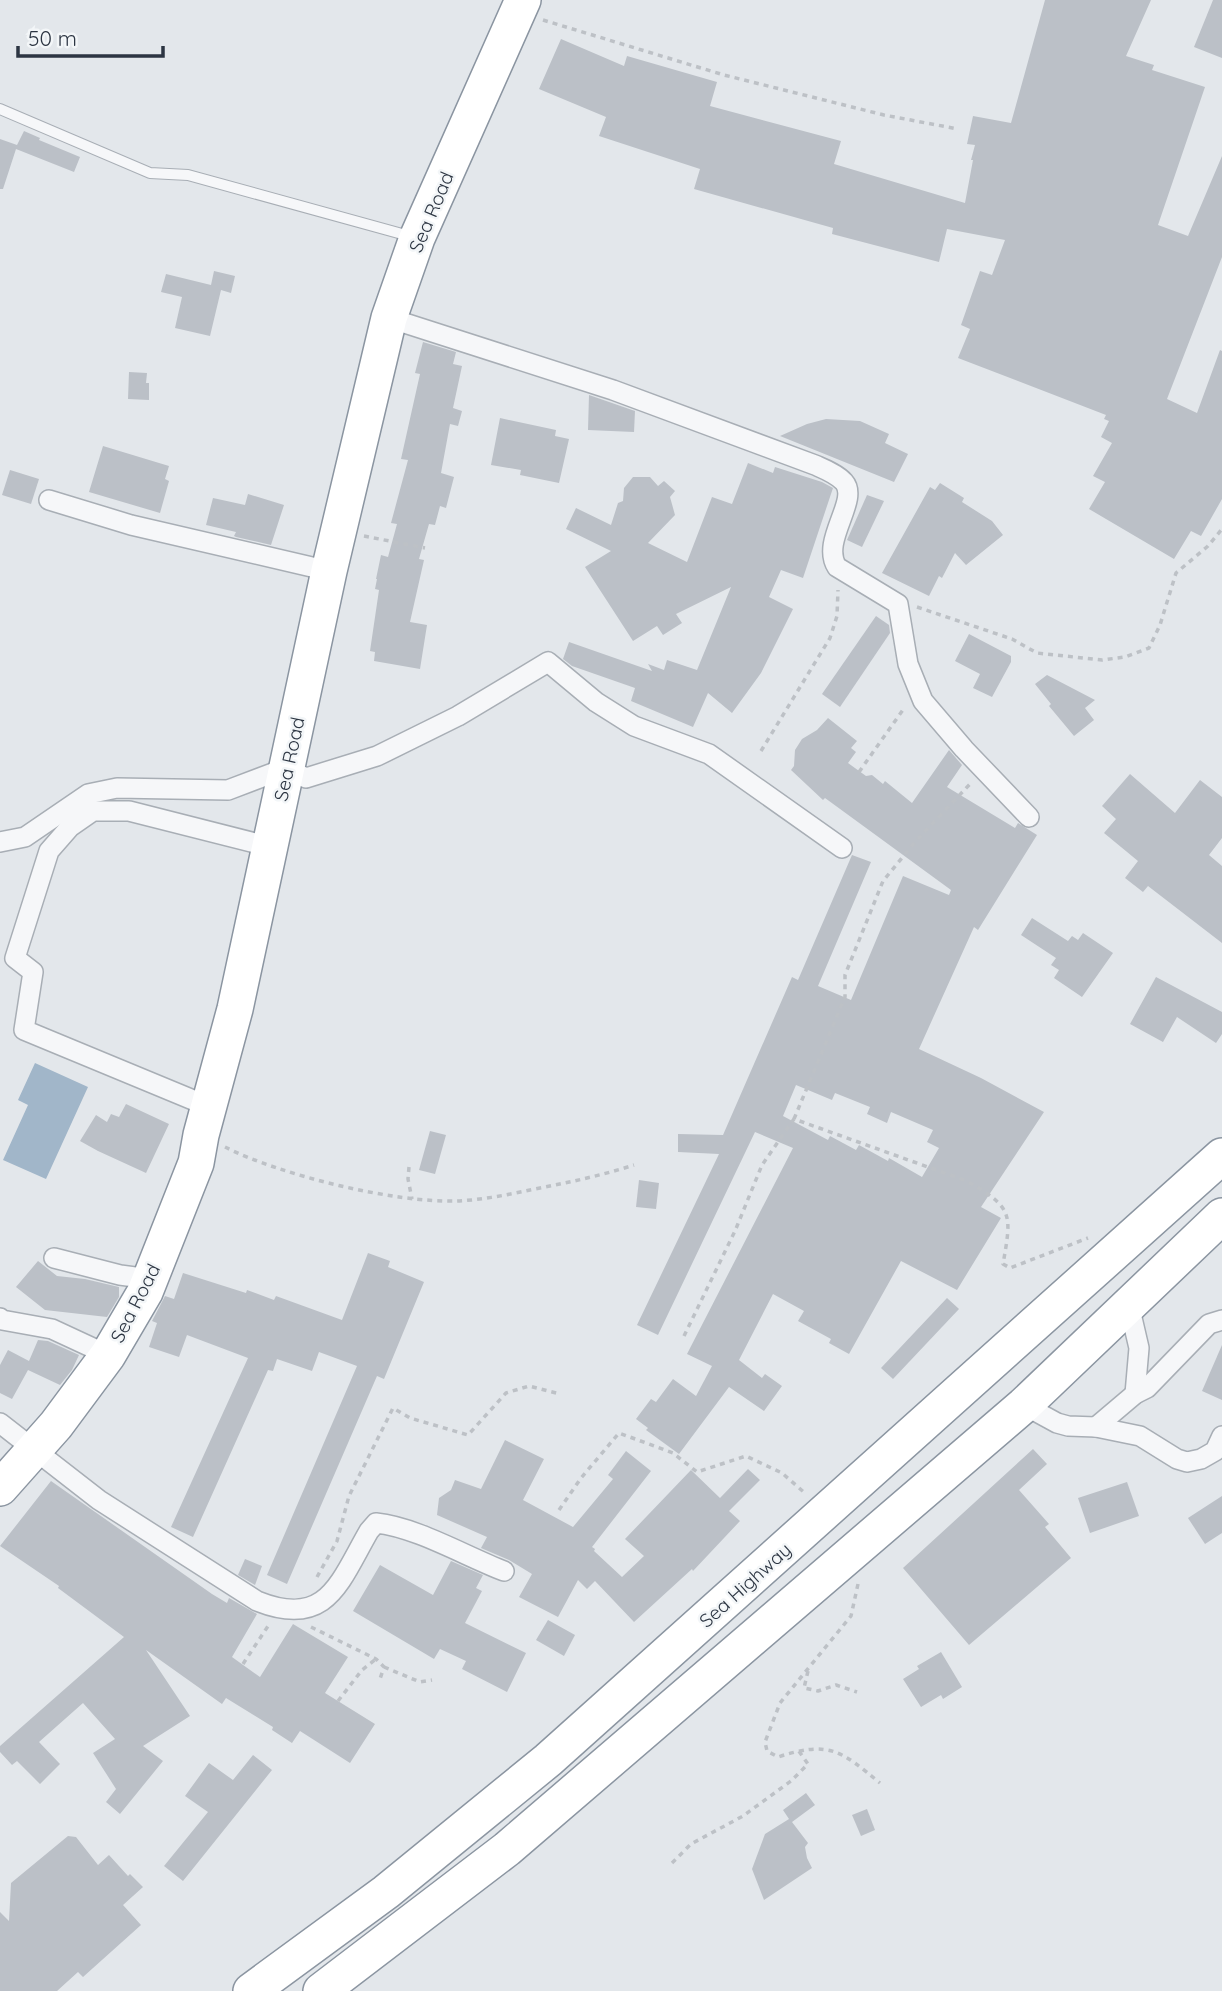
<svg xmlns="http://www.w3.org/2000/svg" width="1222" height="1991" font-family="Quicksand,sans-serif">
<rect width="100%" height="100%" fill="#e3e7eb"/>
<path fill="#a1b6c9" d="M35,1063L88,1087L46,1179L3,1160L28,1105L18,1100Z"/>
<g fill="#bbc0c7" fill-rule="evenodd">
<path d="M1045,0H1151L1126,56L1154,65L1152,70L1205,87L1158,225L1188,236L1222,156V257L1167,399L1197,413L1220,350L1222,351V499L1201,536L1191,531L1174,559L1089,509L1105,482L1093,476L1112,443L1101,437L1109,421L1104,419L1106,415L958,358L970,329L961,325L980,271L992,275L1005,240L947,229L939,262L832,234L833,228L694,189L700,169L599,136L606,117L539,89L561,39L624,66L627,56L717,82L710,106L841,141L834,164L965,203L973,160H971L975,145L967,144L973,116L1011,123Z"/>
<path d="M1213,0H1222V58L1194,47Z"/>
<path d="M24,131L40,138L39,140L80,157L74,172L16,149L3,189H0V139L17,145Z"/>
<path d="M214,271L235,276L231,293L221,290L210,336L175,328L182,297L161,292L166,274L211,285Z"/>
<path d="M423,342L456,352L453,364L462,366L453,408L462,411L458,426L450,424L441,473L454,477L446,508L440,506L435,525L429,524L419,559L424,560L410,622L427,625L420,669L374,661L375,652L370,651L379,590L375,589L377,579H376L381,555L388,557L397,524L391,523L408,460L401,459L420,374L415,373Z"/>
<path d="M129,372L147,373L146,383H149V400L128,399Z"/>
<path d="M589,395L635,411L634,432L588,430Z"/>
<path d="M500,418L556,430L555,436L569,439L559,483L520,475L521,470L491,465Z"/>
<path d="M826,419L860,421L889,434L885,443L908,454L894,482L780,436L807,424Z"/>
<path d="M103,446L169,466L165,479L169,481L160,513L89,492Z"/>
<path d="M748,463L773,473L775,467L822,482L833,488L803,578L781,570L769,597L793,609L761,673L732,713L708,693L693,727L631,701L635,688L572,666L563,659L569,642L652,671L648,664L664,670L667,660L697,670L731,587L676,614L682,623L663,635L657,626L633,641L585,567L611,551L566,529L576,508L611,525L618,503L623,501L624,488L633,477H650L658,486L664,481L675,491L670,497L675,515L648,543L687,562L712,497L732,504Z"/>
<path d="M10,470L39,479L31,504L2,495Z"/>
<path d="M940,483L964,498L962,502L992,521L1003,535L966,565L955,553L942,578L939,576L929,596L882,573L930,487L935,490Z"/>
<path d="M248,494L284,505L271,545L236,537L234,536L236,532L206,525L213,498L245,505Z"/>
<path d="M867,495L884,501L862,547L847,540Z"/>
<path d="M876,616L889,625L890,633L840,707L822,694Z"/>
<path d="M969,634L1011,656V662L992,697L973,688L980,674L955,661Z"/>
<path d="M1047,675L1095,700L1085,708L1094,720L1074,736L1049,706L1051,704L1035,684Z"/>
<path d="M828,718L857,741L851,748L856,752L848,763L866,776L872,775L883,784L885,781L912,803L949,750L962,765L947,787L1015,828L1018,823L1037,835L978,930L974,927L919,1049L981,1078L1044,1112L981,1207L1001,1218L957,1290L901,1261L849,1354L829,1343L831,1339L798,1321L804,1311L773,1294L739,1360L762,1378L765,1374L782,1386L764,1411L729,1387L679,1454L646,1430L648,1428L636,1419L651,1399L656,1402L673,1379L696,1396L712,1366L687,1354L793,1148L755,1132L658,1335L637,1325L719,1154L678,1152V1134L723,1135L792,977L798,980L852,855L871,862L818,986L851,1000L903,876L949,895L951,890L825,798L823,800L791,770L794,766L795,750L802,739L817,730ZM796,1085L832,1100L835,1093L870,1107L867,1114L887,1123L891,1112L933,1130L927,1142L939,1148L922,1177L889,1158L888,1161L859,1145L856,1150L830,1136L828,1140L783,1116Z"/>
<path d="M1130,774L1175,813L1200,780L1222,797V838L1209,855L1222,866V943L1148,886L1143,892L1125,878L1138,861L1104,833L1116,819L1102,806Z"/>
<path d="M1032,918L1068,941L1072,936L1078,940L1083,933L1113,953L1082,997L1054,978L1059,970L1051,965L1056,958L1021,935Z"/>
<path d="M1156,977L1222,1012V1034L1216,1043L1177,1017L1163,1042L1130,1024Z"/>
<path d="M126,1104L169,1124L146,1173L98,1151L80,1141L96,1115L107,1122L111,1114L119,1117Z"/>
<path d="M430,1131L446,1135L435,1174L419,1170Z"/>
<path d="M639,1180L659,1183L656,1209L636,1207Z"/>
<path d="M368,1253L390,1261L388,1267L424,1282L384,1379L377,1376L287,1584L267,1575L357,1366L319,1352L312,1371L277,1359L273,1371L268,1370L193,1537L171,1527L248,1358L187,1335L179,1357L149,1347L157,1323L152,1321L165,1296L174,1299L183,1273L246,1293L247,1290L274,1300L276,1296L342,1320Z"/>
<path d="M38,1261L57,1276L85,1279L119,1287V1297L107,1317L45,1310L16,1287Z"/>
<path d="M947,1298L959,1309L893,1379L881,1368Z"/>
<path d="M38,1340L48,1341L79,1355L72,1370L60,1385L28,1370L12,1399L0,1393V1365L8,1350L29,1361Z"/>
<path d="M1222,1345V1400L1202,1391Z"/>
<path d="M505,1440L544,1459L523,1500L573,1527L613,1479L608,1475L626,1451L651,1471L592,1547L595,1549L594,1551L622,1577L644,1556L625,1539L691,1470L720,1498L748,1469L760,1480L729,1511L740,1521L693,1571L692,1569L634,1622L595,1581L587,1589L578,1580L558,1617L519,1597L532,1574L509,1560L481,1548L487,1537L437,1515L439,1498L451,1490L455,1480L481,1489Z"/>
<path d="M1033,1449L1047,1464L1019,1490L1049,1524L1045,1527L1071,1558L969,1645L903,1568Z"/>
<path d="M51,1481L212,1594L227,1603L229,1598L257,1614L232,1657L260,1677L293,1624L348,1657L325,1693L375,1724L350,1763L300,1731L292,1743L272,1730L273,1727L226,1698L222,1704L146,1650L190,1716L143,1746L163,1761L120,1814L106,1802L116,1789L93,1753L115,1739L83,1703L39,1742L60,1764L40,1784L17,1761L12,1765L0,1752V1746L124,1637L58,1588L59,1586L0,1546Z"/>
<path d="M1127,1482L1139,1516L1090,1533L1078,1498Z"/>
<path d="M1222,1496V1533L1205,1544L1188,1518Z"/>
<path d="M245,1559L262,1566L255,1585L238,1575Z"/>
<path d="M451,1561L483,1575L476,1588L482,1591L465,1623L526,1653L507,1692L462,1669L466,1661L440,1649L434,1659L353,1611L380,1565L433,1595Z"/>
<path d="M548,1620L575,1635L564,1656L536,1640Z"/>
<path d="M941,1652L962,1687L943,1699L941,1695L921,1707L903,1679L919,1669L917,1666Z"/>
<path d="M253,1755L272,1770L183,1881L164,1866L208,1812L185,1796L209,1763L233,1780Z"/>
<path d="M806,1793L815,1805L792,1822L808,1843L805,1847L807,1858L812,1868L764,1900L752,1869L765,1834L789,1819L783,1810Z"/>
<path d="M867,1809L875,1830L861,1836L852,1815Z"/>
<path d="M68,1836L76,1837L98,1865L109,1855L128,1876L130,1874L143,1887L123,1905L141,1925L83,1977L78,1972L57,1991H0V1912L9,1921L11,1883Z"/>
</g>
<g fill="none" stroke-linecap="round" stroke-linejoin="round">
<g stroke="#a8aeb5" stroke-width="12">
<path id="lane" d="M0,109L150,173L188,175L413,237"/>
</g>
<g stroke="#a8aeb5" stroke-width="22">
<g id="street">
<path d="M389,318L613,390L815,465C824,469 837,474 844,482C860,500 820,541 837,567L898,604L908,664L923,701L964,749L1029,817"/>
<path d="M49,500L131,525L329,571"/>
<path d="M0,842L25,837L88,794L117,788L228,790L286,768L306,778L377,756L458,716L548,662L596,702L634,726L709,754L842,848"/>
<path d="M210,1107L24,1030L33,972L15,958L49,851L70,827L93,811H129L271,847"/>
<path d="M54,1258L120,1275L150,1279"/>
<path d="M1129,1305L1139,1348L1135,1394"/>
<path d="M0,1318L2,1320L52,1329L108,1355"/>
<path d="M1024,1405L1057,1423L1068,1426L1096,1427L1140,1436L1177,1459L1187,1462L1201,1459L1215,1451L1222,1436"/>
<path d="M0,1423L99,1500L257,1601C327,1629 339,1583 369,1531L376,1523C416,1527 465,1556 504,1571"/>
<path d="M1096,1427L1135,1394L1147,1388L1209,1324L1222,1320"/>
</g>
</g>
<g stroke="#8b95a1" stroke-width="38">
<g id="highway">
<path d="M0,1488L56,1425L108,1355L145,1292L196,1163L201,1135L235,1009L329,571L389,318L417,238L523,0"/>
<path d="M251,1991L386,1892L548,1760L1222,1156"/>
<path d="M321,1991L507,1849L1024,1405L1222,1216"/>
</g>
</g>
<g stroke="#bdc1c6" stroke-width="3.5" stroke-dasharray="5 5" stroke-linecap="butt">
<path d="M543,20L724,75L884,115L958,129"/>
<path d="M364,536L425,548"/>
<path d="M917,607L1012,639L1037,653L1102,660L1125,657L1149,648L1160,625L1176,573L1208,546L1222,529"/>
<path d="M761,751L830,638L837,616L838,590"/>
<path d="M859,772L905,707"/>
<path d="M794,1119L845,997V975L883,881L915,842L970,784"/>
<path d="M225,1147C280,1175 394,1203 457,1201C481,1200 507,1195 530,1190C566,1183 600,1176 634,1165"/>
<path d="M409,1167L408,1179L412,1199"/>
<path d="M684,1336L735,1231L762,1165L794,1119L967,1181C1013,1208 1012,1213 1003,1264L1010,1268L1088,1238"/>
<path d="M559,1510L581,1478L619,1433L673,1453L697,1472L746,1456L782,1473L806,1494"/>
<path d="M317,1577L337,1541L349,1496L393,1408L410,1418L468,1435L506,1393L529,1386L560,1394"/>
<path d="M858,1584L851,1616L780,1703L765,1742L767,1751L778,1757C830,1740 841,1751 880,1783"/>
<path d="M311,1627L376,1659L384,1667L379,1682"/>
<path d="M243,1664L270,1623"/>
<path d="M384,1667L420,1682L432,1680"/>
<path d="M808,1671L804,1688L818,1691L836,1685L857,1692"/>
<path d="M338,1701L362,1670L376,1659"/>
<path d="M672,1863L691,1844L743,1816L791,1781L808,1764L798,1750"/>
</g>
<use href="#lane" stroke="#f6f7f9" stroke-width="10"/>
<use href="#street" stroke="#f6f7f9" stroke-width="19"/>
<use href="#highway" stroke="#fff" stroke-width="35"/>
</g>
<g text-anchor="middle" stroke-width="5" stroke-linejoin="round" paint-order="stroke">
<g font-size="19" fill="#2c3542" stroke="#f3f6f8">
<text transform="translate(431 212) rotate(-67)" y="7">Sea Road</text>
<text transform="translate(289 759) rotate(-78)" y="7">Sea Road</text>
<text transform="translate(135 1303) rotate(-63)" y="7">Sea Road</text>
<text transform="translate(745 1585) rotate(-42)" y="7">Sea Highway</text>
</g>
</g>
<path d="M18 46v10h145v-10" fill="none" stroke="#2c3542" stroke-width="3.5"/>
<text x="28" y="46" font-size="21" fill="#2c3542" stroke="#f3f6f8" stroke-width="5" paint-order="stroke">50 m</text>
</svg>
